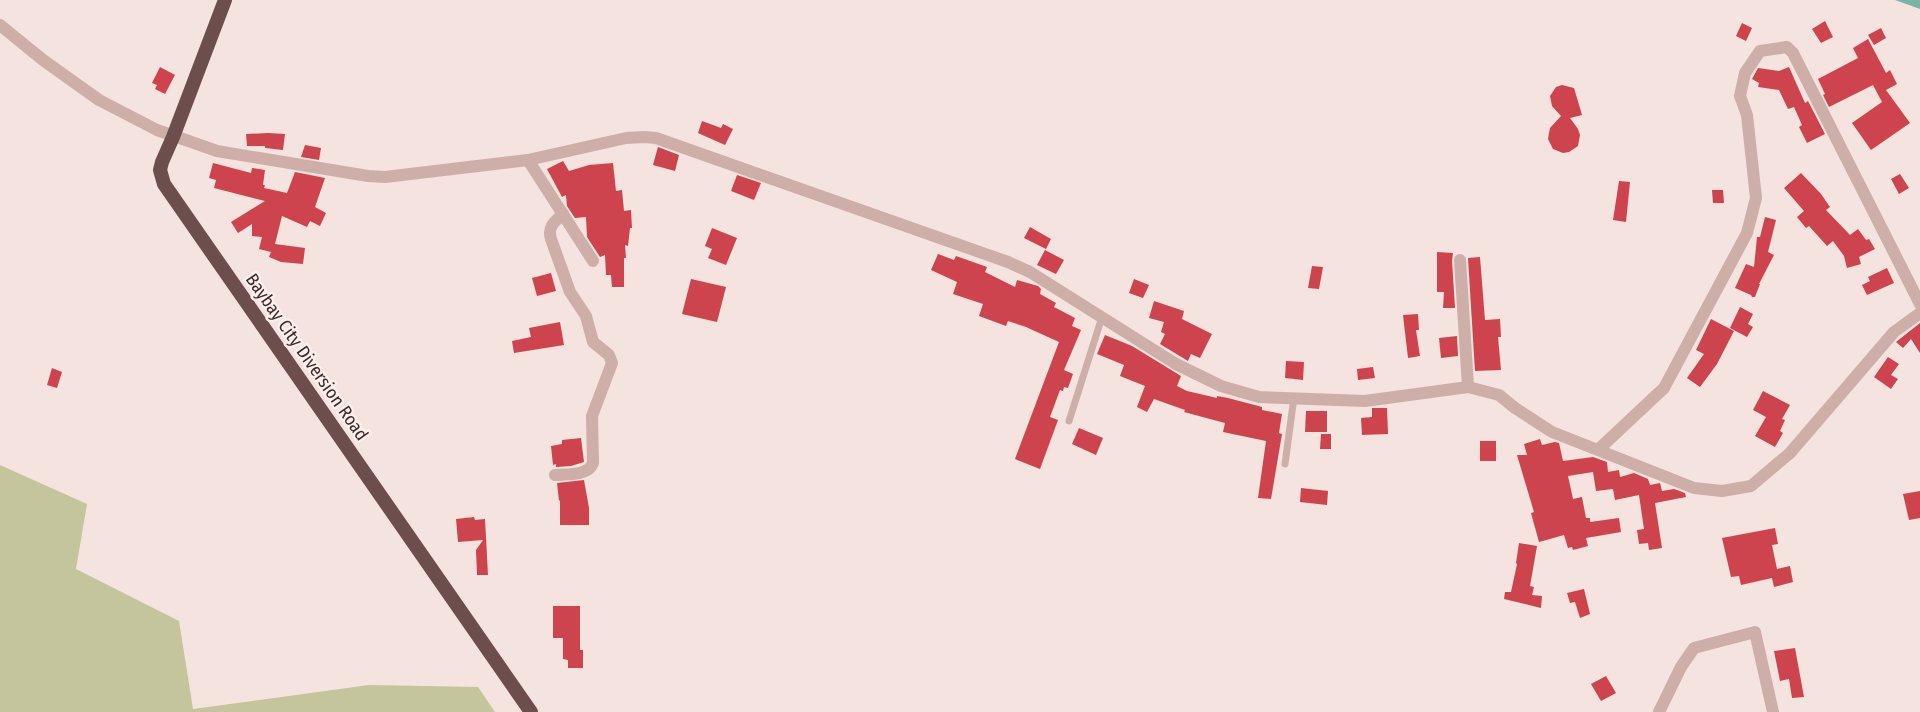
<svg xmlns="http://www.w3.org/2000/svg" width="1920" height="712" font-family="'Fira Sans Condensed',sans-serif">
<rect width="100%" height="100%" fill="#f4e3df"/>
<path fill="#c4c59d" d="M0,465L87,504L76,569L179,621L193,709L369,685L478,687L495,712H0Z"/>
<path fill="#7cb3a4" d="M1895,0H1920V9Z"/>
<g fill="#cd444e">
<path d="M1825,21L1833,37L1821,43L1812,29Z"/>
<path d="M1742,23L1752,28L1746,41L1736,36Z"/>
<path d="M1881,28L1886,38L1874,45L1868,35Z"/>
<path d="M1868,39L1886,73L1890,70L1897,84L1886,90L1910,123L1871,150L1852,123L1882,102L1873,85L1829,107L1823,95L1825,94L1818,79L1858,58L1853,48Z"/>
<path d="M160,67L175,75L165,94L155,89L157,85L152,83Z"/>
<path d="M1789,67L1805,103L1808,101L1825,134L1807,143L1799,127L1802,125L1794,107L1788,109L1779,90L1758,87L1759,83L1752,79L1758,68L1779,71Z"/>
<path d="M1562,85L1574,88L1582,115L1570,118L1578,129L1580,135L1578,146L1569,152L1563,153L1553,149L1548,139L1550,128L1561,116L1552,106L1550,96L1556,87Z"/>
<path d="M702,121L721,128L723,124L733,129L725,145L698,133Z"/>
<path d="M268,133L285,134L283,150L265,148V146H247L246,134Z"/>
<path d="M305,145L321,148L319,160L301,157Z"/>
<path d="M658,147L679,155L675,171L653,165Z"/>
<path d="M563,161L569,171L589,165L613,163L616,191L622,190L624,211L631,210L632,228H630L628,246L625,245L626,258H624V287H612L611,275H606L605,255L600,257L587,237L586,217L575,218L567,206L566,195L562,197L547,169Z"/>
<path d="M213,163L251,173L252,168L265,170L263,185H265L264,188L287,193L295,172L325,178L315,207L326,213L320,226L310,221L307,227L282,216L275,244L305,248L303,264L281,262L269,257L271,252L259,249L262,237L252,236V224L238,233L231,222L265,201L214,188L216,180L209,178Z"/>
<path d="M1801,173L1821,194L1830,207L1826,210L1850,235L1858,229L1866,240L1869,239L1875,249L1859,257L1861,264L1847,268L1844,256L1833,241L1827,246L1809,226L1806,228L1797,217L1804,211L1784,188Z"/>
<path d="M1900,174L1909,188L1899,194L1891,179Z"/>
<path d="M737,175L761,183L754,200L731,191Z"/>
<path d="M1619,181L1630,182L1626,222L1613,220Z"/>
<path d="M1712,190H1723L1724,203H1713Z"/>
<path d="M1765,217L1776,220L1768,252L1774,255L1759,284H1760L1755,297H1752L1751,295L1735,288L1746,264L1754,267L1757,237H1760Z"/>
<path d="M1030,227L1051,239L1046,249L1024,238Z"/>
<path d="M712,228L737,238L726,265L708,258L712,249L705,246Z"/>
<path d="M1045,250L1064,260L1056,274L1037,265Z"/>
<path d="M1437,252L1453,253L1452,261L1455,308H1443L1444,292H1437Z"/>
<path d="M938,254L954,260L956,256L987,267L985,272L1015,287L1017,280L1038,286L1041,289L1040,294L1056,303L1054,307L1075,318L1072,326L1081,330L1064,370L1073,374L1068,388L1064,387L1063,391L1060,390L1050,417L1058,420L1040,469L1015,459L1059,342L1026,327L1008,321L1006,326L979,316L983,304L953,294L957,282L931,270Z"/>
<path d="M1480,257L1485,320L1500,319L1501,337H1498L1501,370L1475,371L1468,258Z"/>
<path d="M1312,266L1323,267L1319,289L1308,288Z"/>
<path d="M1887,268L1894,283L1867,295L1862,285L1870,281L1868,277Z"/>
<path d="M551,273L556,291L537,296L532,278Z"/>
<path d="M691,279L726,287L717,322L682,314Z"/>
<path d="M1134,279L1149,285L1143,298L1129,293Z"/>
<path d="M1154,301L1184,311L1182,319L1212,334L1200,358L1191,354L1188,361L1160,344L1165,334L1161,332L1164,322L1149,318Z"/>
<path d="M1740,307L1753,314L1748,324L1753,327L1747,337L1730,328Z"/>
<path d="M1418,314L1419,330H1416L1420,356L1408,358L1403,315Z"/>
<path d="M1711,319L1734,331L1717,364L1700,387L1687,378L1704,354L1696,350Z"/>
<path d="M560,322L564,345L514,353L512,341L531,337L529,328Z"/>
<path d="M1920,323V353L1911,339L1903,348L1896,342Z"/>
<path d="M1105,335L1132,346L1181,376L1177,386L1187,391L1217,398V396L1228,398L1262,407V410L1282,414L1279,433L1282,434L1271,499L1258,498L1266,441L1223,432L1225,423L1184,412L1185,410L1154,399L1147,412L1137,407L1145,386L1120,376L1124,365L1097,354Z"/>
<path d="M1457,336L1458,356L1441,358L1439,338Z"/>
<path d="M1888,357L1899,364L1891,375L1898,379L1891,389L1874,377Z"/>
<path d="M1286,361L1304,362L1303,380L1285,378Z"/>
<path d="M1373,367L1375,378L1358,380L1357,369Z"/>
<path d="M52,368L62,372L57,388L47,385Z"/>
<path d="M1763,391L1790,405L1782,419L1785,420L1780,431L1783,433L1775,447L1755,436L1766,417L1753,410Z"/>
<path d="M1372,408H1387L1388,434L1362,435L1361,418L1372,417Z"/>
<path d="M1306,411H1327V432H1305Z"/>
<path d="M1079,428L1103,438L1096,455L1072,444Z"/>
<path d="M1321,434H1331V449H1320Z"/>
<path d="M581,438L584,462L571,466L556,467V464L553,465L551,446L562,444V440Z"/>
<path d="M1540,439L1542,445L1555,442L1559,443L1563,461L1593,457L1607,462L1608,472L1619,470L1620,477L1634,473L1648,479L1650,485L1660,483L1662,491L1674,489L1685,493L1686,497L1655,503L1662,548L1649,550L1648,543L1639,544L1637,530L1644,529L1639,495L1615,500L1613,489L1596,491L1593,472L1568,476L1573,499L1582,497L1586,518H1590V522L1619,518L1621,532L1586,538L1588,546L1573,550L1572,547L1568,548L1564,535L1539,542L1531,513L1534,512L1517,455H1527L1524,444Z"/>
<rect x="1480" y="441" width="16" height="20"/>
<path d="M584,480L589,508V525H560V500L559,501L557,483Z"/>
<path d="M1301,488L1328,491L1327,505L1300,502Z"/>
<path d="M1920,491V518L1909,520L1903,494Z"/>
<path d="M474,517L475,520L485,519L488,575H477L476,550L483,540L458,542L456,519Z"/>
<path d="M1775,528L1778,544L1772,545L1777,569L1790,566L1793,582L1774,587L1772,578L1741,585L1739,576L1731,577L1722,538Z"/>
<path d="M1519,543L1537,546L1530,586L1534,587L1532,595L1542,596L1541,608L1504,599L1505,592H1511L1517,564L1516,563Z"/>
<path d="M1584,589L1590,614L1580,618L1575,602L1570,603L1567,593Z"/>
<path d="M553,606H580V650H583V668H568V660L563,659V638H553Z"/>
<path d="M1795,648L1804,697L1792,698L1789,679L1780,681L1774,651Z"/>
<path d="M1606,676L1616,693L1601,701L1591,684Z"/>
</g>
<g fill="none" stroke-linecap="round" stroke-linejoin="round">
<g stroke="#ceaea9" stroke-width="7">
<path d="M1069,421L1102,317"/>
<path d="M1285,464L1294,397"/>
</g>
<g stroke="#ceaea9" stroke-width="12">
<path d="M528,160L593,261"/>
<path d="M1460,260L1468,387"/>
<path d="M1599,449L1664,388L1747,233L1756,198L1747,115L1740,96L1745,73L1760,51L1787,47L1793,53L1920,304"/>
<path d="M555,475C568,474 588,476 593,463L592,416L612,363L609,355L593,342L586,316L570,292L551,239C547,227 555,221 563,214"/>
<path d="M1659,712L1681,667L1694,648L1755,632L1773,712"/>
</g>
<path stroke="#ceaea9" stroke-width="12" d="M0,25L43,60L99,100L157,130L217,151L368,176L385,177L528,160L626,138L644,137L656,138L1008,262L1030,272L1176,364L1221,386L1259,397L1365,401L1468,387L1499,395L1515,408L1552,432L1575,441L1694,488L1722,491L1751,486L1790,453L1894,332L1920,313"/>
<path stroke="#6c4e4d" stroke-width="14" d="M225,0L173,137L162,162L160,170L164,184L531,712"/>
</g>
<g text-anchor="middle" stroke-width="5" stroke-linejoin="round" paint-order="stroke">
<g font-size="18" fill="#3b2929" stroke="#fbefec">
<text transform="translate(307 357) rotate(55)" y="6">Baybay City Diversion Road</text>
</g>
</g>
</svg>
